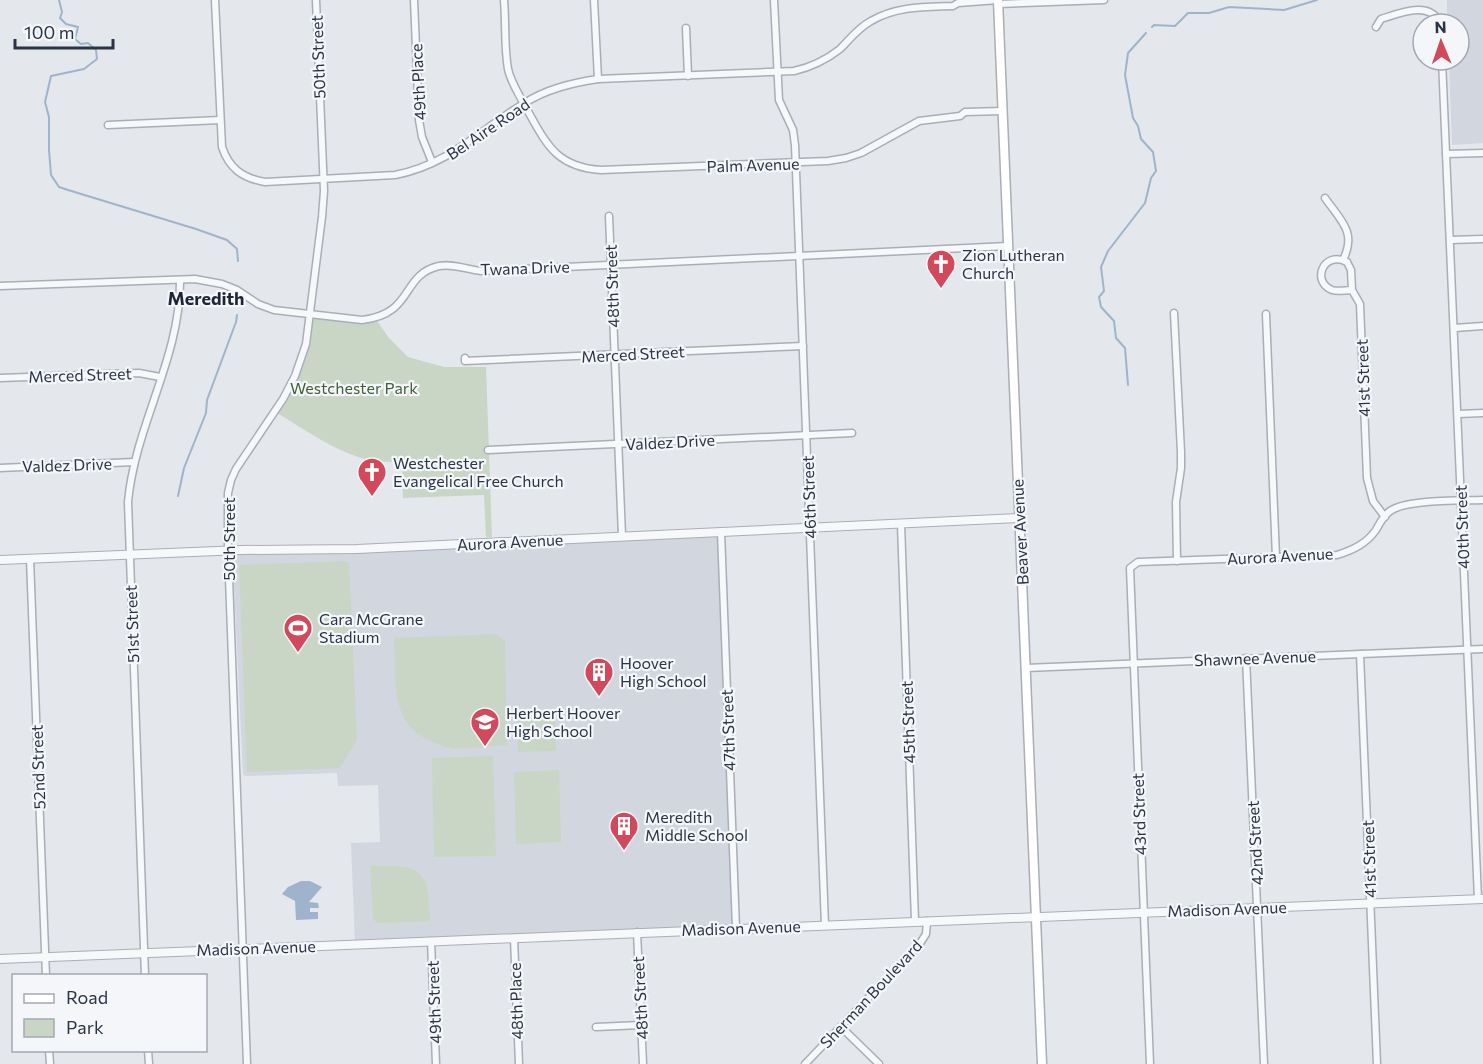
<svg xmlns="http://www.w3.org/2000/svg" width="1483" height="1064" font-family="Commissioner,sans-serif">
<rect width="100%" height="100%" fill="#e4e7ec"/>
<g fill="#d2d6de">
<path d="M1447,0H1483V143L1452,145L1449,60H1459V24H1447Z"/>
<path d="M721,532L736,928L355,944L351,843L380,842L378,785L338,786L337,773L245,776L243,774L233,564L228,561V551Z"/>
</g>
<g fill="#c9d6c5">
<path d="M311,315L375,318L389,338L408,357L444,367H486L492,537H486L484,495L403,498L402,462C391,462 380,462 369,460C335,452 304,429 274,411L295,376Z"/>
<path d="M346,561L349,563L357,740L340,768L247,772L239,565Z"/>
<path d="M496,634L505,641L507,745C489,746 470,749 452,748C443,747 434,743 425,738C389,720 396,672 394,638Z"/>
<path d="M555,716L556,751L518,752L517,718Z"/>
<path d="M493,756L496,856L434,857L432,758Z"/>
<path d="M559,770L561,842L516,844L514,772Z"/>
<path d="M370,866C423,865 428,868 430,921L377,923L373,919Z"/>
</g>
<path fill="#9fb4cc" d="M301,881H310L322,887L309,902L318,903L319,908H310V912H318V919L296,920L295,901L282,894L288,887Z"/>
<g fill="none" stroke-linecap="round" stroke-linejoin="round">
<g stroke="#9fb4cc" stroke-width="2">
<path d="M59,0L62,12L60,18L66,24L78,27L75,39L81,44L88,43L96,50L97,59L84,69L51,76L45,102L49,117V150L51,175L59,187L68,190L196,229L227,240L237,249L238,261"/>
<path d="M1152,27L1154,25L1175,26L1188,13H1209L1229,7L1284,10L1317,0"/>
<path d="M1128,385L1125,348L1116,338L1114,321L1101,307L1099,297L1104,291L1101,267L1108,251L1145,203L1151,178L1156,171L1153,152L1141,139L1138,126L1133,118L1125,75L1128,53L1146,33"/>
<path d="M178,496L184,468L206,413L207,400L236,322L237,315"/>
</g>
<g stroke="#a9aeb7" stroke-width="9">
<g id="minor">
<path d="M215,0L222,147C229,168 242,178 265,182L395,175C448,165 479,131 523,104C546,89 572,83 598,79L794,71C812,67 826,60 840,49C850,39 858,28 871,21C897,6 924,7 953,6L958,3L998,0"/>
<path d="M414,0L419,120L422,137L432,162"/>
<path d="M504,0C506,23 504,47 508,69C511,83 519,94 525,106C546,143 555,167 601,170L828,161L846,158L861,153L919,121L960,116L965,112L1003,111"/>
<path d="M594,0L598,79"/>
<path d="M774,0L779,100L793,130L795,145L825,925"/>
<path d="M999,4L1104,0"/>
<path d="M1376,27L1381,19C1400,13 1431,0 1440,24"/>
<path d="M686,28L688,76"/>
<path d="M1442,60L1478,899"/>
<path d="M108,125L220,120"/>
<path d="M1446,154L1483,153"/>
<path d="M1325,198C1341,221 1357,232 1343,260"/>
<path d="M609,216L622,536"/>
<path d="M1450,240L1483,239"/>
<path d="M0,286L195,279L222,284L237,290L258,304L274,310L362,320C415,314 400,275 439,266C454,263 467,270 481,271L1008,246"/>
<path d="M1352,290C1345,290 1338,292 1332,290C1311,282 1323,250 1347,262L1351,270L1352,290L1360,304L1367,478L1373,501L1385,517"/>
<path d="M1174,313L1181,452V468L1176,502L1177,561"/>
<path d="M1266,314L1276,557"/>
<path d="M1454,328L1483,326"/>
<path d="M465,358V361L803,346"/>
<path d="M0,378L139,373L160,377"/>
<path d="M1458,414L1483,413"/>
<path d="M488,450L852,433"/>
<path d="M0,468L134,462"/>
<path d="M901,524L915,921"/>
<path d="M721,532L736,928"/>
<path d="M30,559L46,976"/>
<path d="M1360,654L1377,1064"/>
<path d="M1246,658L1264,1064"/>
<path d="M1026,668L1483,649"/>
<path d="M637,932L643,1064"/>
<path d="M514,938L519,1064"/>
<path d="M431,941L436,1064"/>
<path d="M145,976L128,502C135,425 181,357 180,280"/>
<path d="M596,1027L641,1025"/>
<path d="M841,1027L879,1064"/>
<path d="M49,1050L50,1064"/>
<path d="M148,1050L149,1064"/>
<path d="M247,1064L228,551V493L231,480L236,469L283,399L295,376L306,344L322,217L324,191L316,0"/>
<path d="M805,1064L919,945L926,934L927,921"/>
<path d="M1150,1064L1130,568L1138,562L1337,555C1353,550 1366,544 1376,530C1380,523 1383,516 1390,511C1407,499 1460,501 1483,500"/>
</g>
</g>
<g stroke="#a9aeb7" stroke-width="10">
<g id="tertiary">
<path d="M0,560L241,550L357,549L1020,518"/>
<path d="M0,959L1483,899"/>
</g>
</g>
<g stroke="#a9aeb7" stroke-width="11">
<path id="secondary" d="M998,0L1042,1064"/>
</g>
<use href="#minor" stroke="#f7f8fa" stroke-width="6"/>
<use href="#tertiary" stroke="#f7f8fa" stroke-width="8"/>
<use href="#secondary" stroke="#fff" stroke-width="8"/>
</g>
<defs>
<g id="church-pin" transform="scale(1.5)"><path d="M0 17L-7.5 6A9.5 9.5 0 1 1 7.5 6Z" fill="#d1495b" stroke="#f4f6f9"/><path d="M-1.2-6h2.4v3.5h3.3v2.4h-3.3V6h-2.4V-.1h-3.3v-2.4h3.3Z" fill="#fff"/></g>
<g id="stadium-pin" transform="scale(1.5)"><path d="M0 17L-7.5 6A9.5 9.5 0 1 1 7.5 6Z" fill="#d1495b" stroke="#f4f6f9"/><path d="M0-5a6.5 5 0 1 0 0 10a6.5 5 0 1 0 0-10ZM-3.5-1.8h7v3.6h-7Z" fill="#fff"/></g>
<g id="building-pin" transform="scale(1.5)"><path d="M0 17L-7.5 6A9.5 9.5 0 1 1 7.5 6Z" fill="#d1495b" stroke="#f4f6f9"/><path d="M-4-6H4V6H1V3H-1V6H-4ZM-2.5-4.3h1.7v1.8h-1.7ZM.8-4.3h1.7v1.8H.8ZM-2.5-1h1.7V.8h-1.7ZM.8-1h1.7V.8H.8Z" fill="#fff"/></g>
<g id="school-pin" transform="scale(1.5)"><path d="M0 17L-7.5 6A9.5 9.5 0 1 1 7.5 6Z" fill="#d1495b" stroke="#f4f6f9"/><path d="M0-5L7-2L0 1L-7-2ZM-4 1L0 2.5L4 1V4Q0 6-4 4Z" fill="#fff"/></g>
</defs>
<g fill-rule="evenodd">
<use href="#church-pin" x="941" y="264"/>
<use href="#church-pin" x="372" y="472"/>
<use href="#stadium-pin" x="298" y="628"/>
<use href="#building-pin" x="599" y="672"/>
<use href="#school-pin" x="485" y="722"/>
<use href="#building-pin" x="624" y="826"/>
</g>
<g text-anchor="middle" stroke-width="4.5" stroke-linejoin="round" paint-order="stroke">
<g font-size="16" fill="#2b3445" stroke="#f4f6f9">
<text transform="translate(318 57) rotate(-92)" y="6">50th Street</text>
<text transform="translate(418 82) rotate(-93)" y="6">49th Place</text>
<text transform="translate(488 129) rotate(-34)" y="6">Bel Aire Road</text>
<text transform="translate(753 165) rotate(-2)" y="6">Palm Avenue</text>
<text transform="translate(525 268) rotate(-2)" y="6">Twana Drive</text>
<text transform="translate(612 286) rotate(-92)" y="6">48th Street</text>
<text transform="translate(633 354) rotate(-3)" y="6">Merced Street</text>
<text transform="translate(80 375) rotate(-2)" y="6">Merced Street</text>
<text transform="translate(1363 378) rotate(-92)" y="6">41st Street</text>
<text transform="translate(670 442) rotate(-3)" y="6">Valdez Drive</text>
<text transform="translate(67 465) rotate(-2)" y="6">Valdez Drive</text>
<text transform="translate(809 497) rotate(-92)" y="6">46th Street</text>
<text transform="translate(1462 527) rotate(-92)" y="6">40th Street</text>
<text transform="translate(1020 532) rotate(-93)" y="6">Beaver Avenue</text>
<text transform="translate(229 539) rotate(-90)" y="6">50th Street</text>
<text transform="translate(510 542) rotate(-3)" y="6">Aurora Avenue</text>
<text transform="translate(1280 556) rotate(-3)" y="6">Aurora Avenue</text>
<text transform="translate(132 624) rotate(-92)" y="6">51st Street</text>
<text transform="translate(1255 658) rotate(-2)" y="6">Shawnee Avenue</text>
<text transform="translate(908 722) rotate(-92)" y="6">45th Street</text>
<text transform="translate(728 730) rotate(-92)" y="6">47th Street</text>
<text transform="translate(38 767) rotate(-92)" y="6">52nd Street</text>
<text transform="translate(1139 814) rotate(-92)" y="6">43rd Street</text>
<text transform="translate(1255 843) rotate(-93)" y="6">42nd Street</text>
<text transform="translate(1369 859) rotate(-92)" y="6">41st Street</text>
<text transform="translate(1227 909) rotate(-2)" y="6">Madison Avenue</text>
<text transform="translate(741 928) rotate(-2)" y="6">Madison Avenue</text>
<text transform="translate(256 948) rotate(-2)" y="6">Madison Avenue</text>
<text transform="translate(871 994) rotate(-47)" y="6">Sherman Boulevard</text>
<text transform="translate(640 998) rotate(-93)" y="6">48th Street</text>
<text transform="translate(516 1001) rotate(-92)" y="6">48th Place</text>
<text transform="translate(434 1002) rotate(-92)" y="6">49th Street</text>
</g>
<g font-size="16" fill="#2b3445" stroke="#f4f6f9" text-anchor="start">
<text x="962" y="261">Zion Lutheran<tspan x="962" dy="18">Church</tspan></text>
<text x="393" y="469">Westchester<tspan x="393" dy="18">Evangelical Free Church</tspan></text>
<text x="319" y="625">Cara McGrane<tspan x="319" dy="18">Stadium</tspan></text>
<text x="620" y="669">Hoover<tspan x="620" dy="18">High School</tspan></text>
<text x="506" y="719">Herbert Hoover<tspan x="506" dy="18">High School</tspan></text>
<text x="645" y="823">Meredith<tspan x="645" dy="18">Middle School</tspan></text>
</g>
<g font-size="16" fill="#3f6138" stroke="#f4f6f9">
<text x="354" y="394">Westchester Park</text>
</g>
<g font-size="18" font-weight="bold" fill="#1d2536" stroke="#f4f6f9">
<text x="206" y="305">Meredith</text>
</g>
</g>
<rect x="12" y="974" width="195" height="78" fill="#f4f6f9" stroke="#a4a8b1" stroke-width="1.5"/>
<rect x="24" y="994" width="30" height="9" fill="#ffffff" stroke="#a4a8b1" stroke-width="1.5"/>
<text x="66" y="1004" font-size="18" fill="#2b3445">Road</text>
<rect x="24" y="1019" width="30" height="18" fill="#c9d6c5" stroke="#a4a8b1" stroke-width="1.5"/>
<text x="66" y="1034" font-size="18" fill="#2b3445">Park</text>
<g transform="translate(1441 42) rotate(358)"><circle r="28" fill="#f4f6f9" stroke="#a4a8b1" stroke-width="1.5"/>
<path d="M0-4.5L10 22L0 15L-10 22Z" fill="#d1495b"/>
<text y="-9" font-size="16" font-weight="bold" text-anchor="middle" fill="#2b3445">N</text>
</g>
<path d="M15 39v9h98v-9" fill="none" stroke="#2b3445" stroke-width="3"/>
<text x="24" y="39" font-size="18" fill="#2b3445" stroke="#f4f6f9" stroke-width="4.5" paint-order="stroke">100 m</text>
</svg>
